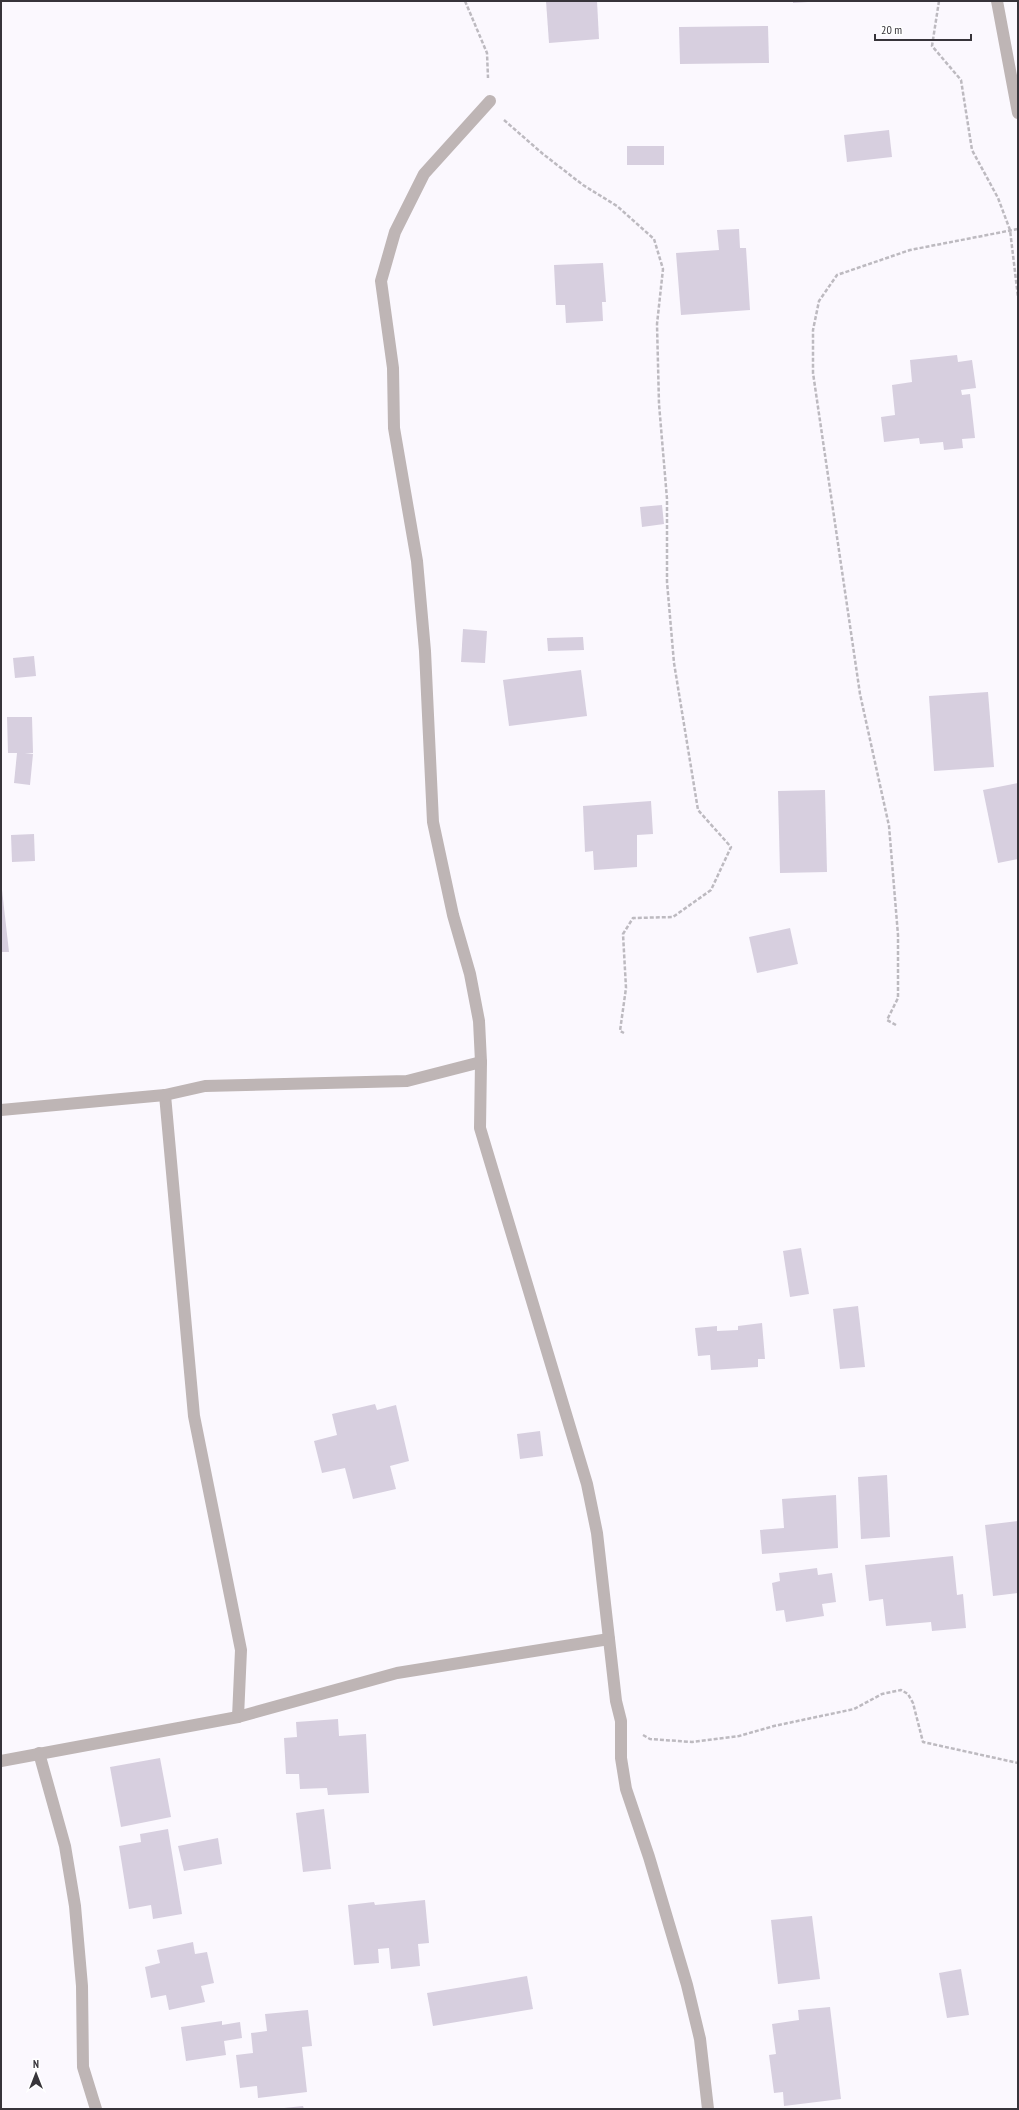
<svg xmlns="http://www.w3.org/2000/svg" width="1019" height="2110" font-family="'PT Sans Narrow',sans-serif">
<rect width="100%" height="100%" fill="#fbf8fe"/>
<g fill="#d7cfdf">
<path d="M546,1H597L599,39L549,43Z"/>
<path d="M793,1H808V2L793,3Z"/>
<path d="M768,26L769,63L680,64L679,27Z"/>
<path d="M889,130L892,157L847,162L844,135Z"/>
<rect x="627" y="146" width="37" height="19"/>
<path d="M739,229L740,248H746L750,310L681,315L676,253L719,250L717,230Z"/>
<path d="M603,263L606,302H602L603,321L566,323L565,305H556L554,265Z"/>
<path d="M957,355L958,362L972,360L976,388L961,390L962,395L970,394L975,438L962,439L963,448L944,450L943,442L920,444L919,438L884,442L881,417L895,415L892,385L912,382L910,360Z"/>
<path d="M662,505L664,524L642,527L640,507Z"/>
<path d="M463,629L487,631L485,663L461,662Z"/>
<path d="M583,637L584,650L548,651L547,638Z"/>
<path d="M34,656L36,676L15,678L13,658Z"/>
<path d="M581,670L587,716L509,726L503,680Z"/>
<path d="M988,692L994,767L934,771L929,696Z"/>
<path d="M7,717H32L33,753H25L33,754L30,785L14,783L17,753H8Z"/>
<path d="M1018,783V859L998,863L983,790Z"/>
<path d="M825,790L827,872L780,873L778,791Z"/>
<path d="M651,801L653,834L637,835V867L594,870L593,851L585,852L583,806Z"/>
<path d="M34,834L35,861L12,862L11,835Z"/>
<path d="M1,881L9,952H1Z"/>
<path d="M790,928L798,964L757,973L749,937Z"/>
<path d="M801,1248L809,1294L790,1297L783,1251Z"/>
<path d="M858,1306L865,1367L840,1369L833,1309Z"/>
<path d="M762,1323L765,1359H758V1367L711,1370L710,1355L698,1356L695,1328L717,1326V1331L738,1330V1326Z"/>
<path d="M375,1404L377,1410L396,1405L409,1461L390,1466L396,1489L353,1499L345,1468L322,1473L314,1441L337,1435L332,1414Z"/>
<path d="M540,1431L543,1456L520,1459L517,1434Z"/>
<path d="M887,1475L890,1537L861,1539L858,1477Z"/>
<path d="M836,1495L838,1548L762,1554L760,1530L784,1528L782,1499Z"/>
<path d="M1018,1521V1593L993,1596L985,1525Z"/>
<path d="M953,1556L957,1595L963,1594L966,1628L932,1631L931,1622L886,1626L883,1599L869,1601L865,1565Z"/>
<path d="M817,1568L818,1575L832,1573L836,1602L822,1604L824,1616L786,1622L784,1610L776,1611L772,1583L780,1581L779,1573Z"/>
<path d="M338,1719L339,1736L366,1734L369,1793L328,1795L327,1788L300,1789L299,1774H286L284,1738L297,1737L296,1722Z"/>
<path d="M160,1758L171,1817L121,1827L110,1767Z"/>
<path d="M324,1809L331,1869L303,1872L296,1813Z"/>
<path d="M168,1829L182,1914L153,1919L151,1905L129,1909L119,1846L141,1842L140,1834Z"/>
<path d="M218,1838L222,1864L184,1871L178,1846Z"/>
<path d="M425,1900L429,1943L418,1944L420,1966L391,1969L389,1948L378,1949L379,1963L354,1965L348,1905L374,1902L375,1905Z"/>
<path d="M812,1916L820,1979L778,1984L771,1920Z"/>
<path d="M193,1942L195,1954L207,1952L214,1983L201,1986L205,2002L169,2010L166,1995L151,1998L145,1967L160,1963L157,1950Z"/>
<path d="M961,1969L969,2015L947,2018L939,1973Z"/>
<path d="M527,1976L533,2009L433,2026L427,1993Z"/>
<path d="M830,2007L841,2099L784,2106L783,2092L774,2093L769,2055L776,2054L772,2024L799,2020L798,2010Z"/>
<path d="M308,2010L312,2046L302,2047L307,2092L258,2098L257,2086L240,2088L236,2055L253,2053L251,2033L267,2031L265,2014Z"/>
<path d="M222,2021V2025L240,2022L242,2038L224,2041L226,2055L186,2061L181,2027Z"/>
<path d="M303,2106L304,2109H284V2108Z"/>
</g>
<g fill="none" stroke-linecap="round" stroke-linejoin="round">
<g stroke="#bdbac0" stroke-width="2.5" stroke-dasharray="4 2" stroke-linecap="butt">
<path d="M465,1L487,53L488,78"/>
<path d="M939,1L932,46L961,80L972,150L998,198L1010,230L1018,297"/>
<path d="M504,120L543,154L583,185L617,206L654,239L663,269L657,324L659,404L667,499V582L674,663L698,810L731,847L711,890L673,917L633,918L623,934L626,988L620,1031L624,1033"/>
<path d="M896,1025L887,1020L898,998V935L889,826L860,694L813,373V330L819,301L837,275L910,250L1018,229"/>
<path d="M643,1735L650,1739L692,1742L739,1736L774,1726L854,1709L882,1694L901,1690L908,1694L913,1703L923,1742L1018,1763"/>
</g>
<g stroke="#beb5b5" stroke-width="12">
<path d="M997,1L1018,113"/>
<path d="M490,101L424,174L395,232L381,281L393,368L394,428L417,561L425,651L433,822L453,915L470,974L479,1021L481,1062L480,1128L587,1484L597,1533L609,1639"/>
<path d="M165,1095L194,1416L241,1650L238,1717"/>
<path d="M1,1110L165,1095L205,1086L407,1081L481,1062"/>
<path d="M39,1753L65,1846L75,1906L82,1986L83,2067L96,2109"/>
<path d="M1,1761L238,1717L397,1673L609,1639L616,1701L621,1721V1758L626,1789L649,1857L687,1985L700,2039L708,2109"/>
</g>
</g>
<rect width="1019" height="2110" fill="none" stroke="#37343a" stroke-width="4"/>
<g transform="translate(36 2074)" stroke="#ffffff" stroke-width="3" paint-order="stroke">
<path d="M0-3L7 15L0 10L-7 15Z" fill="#37343a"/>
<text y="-6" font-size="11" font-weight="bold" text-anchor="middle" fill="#37343a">N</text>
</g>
<path d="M875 34v6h96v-6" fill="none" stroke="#37343a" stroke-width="2"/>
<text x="881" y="34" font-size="12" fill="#37343a" stroke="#ffffff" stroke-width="3" paint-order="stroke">20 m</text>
</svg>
